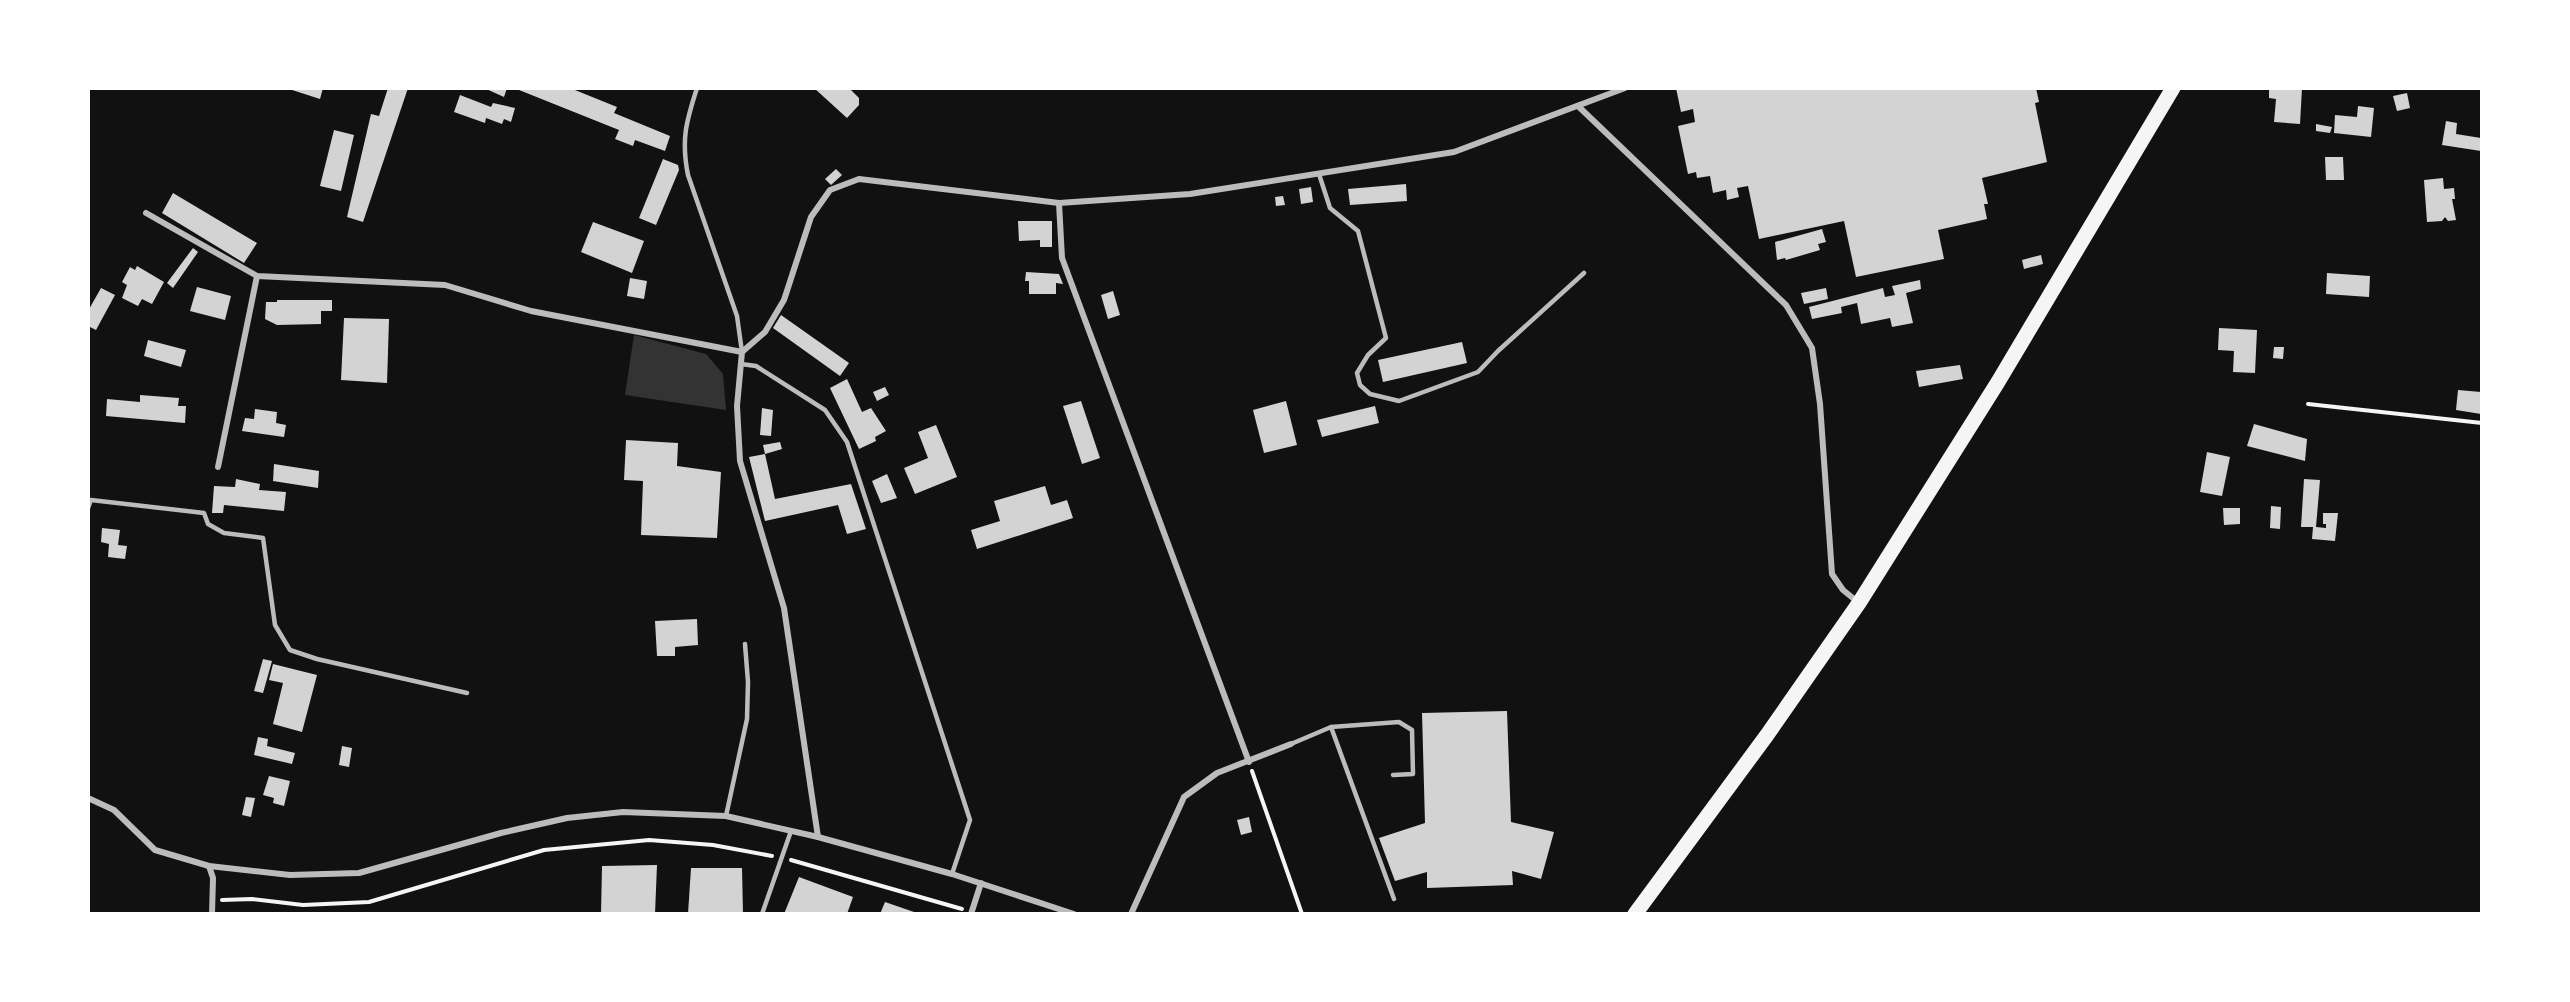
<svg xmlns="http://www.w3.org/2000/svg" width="2570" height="1002" font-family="'IBM Plex Serif',serif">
<rect width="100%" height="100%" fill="#111"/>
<path fill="#333" d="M634,335L706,354L723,374L726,410L625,395Z"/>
<g fill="#d3d3d3">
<path d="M286,88H323L320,99Z"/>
<path d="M388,88H408L363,222L347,217L371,114L379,116Z"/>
<path d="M484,88H507L504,97Z"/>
<path d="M514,88H570L617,107L614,113L670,136L665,151L635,140L633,146L615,139L619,130Z"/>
<path d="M814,88H849L859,98V105L847,118Z"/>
<path d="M1676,88H2036L2039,102L2035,103L2047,162L1982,178L1988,204H1984L1987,219L1938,230L1944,259L1856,277L1844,221L1759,239L1748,186L1737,188L1739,197L1727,200L1726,190L1713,193L1710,176L1697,178L1696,172L1688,174L1678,126L1695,122L1693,109L1681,112Z"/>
<path d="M2269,88H2302L2300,124L2274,122L2276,99L2269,98Z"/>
<path d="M2407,93L2410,108L2397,111L2393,96Z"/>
<path d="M460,95L491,107L493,103L515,108L511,122L504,119L502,124L486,118L485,123L454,112Z"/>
<path d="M2358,106L2374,108L2371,137L2334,133L2335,115L2357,117Z"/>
<path d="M2446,121L2457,123L2456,134L2481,138V151L2442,145Z"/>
<path d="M2316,124L2332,127L2330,133L2316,131Z"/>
<path d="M334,130L354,135L341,191L320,186Z"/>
<path d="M2325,157H2343L2344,180H2326Z"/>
<path d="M663,159L678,165L679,170L656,225L639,218Z"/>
<path d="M836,169L842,175L831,185L825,179Z"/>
<path d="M2443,178L2444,189L2454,188L2455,199H2452L2456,220L2448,221L2445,217L2442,221L2427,222L2424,180Z"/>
<path d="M1406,184L1407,201L1350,205L1348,189Z"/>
<path d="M1311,187L1313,202L1301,204L1299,189Z"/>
<path d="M173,193L257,243L244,263L162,213Z"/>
<path d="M1283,196L1285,205L1276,206L1275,197Z"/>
<path d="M1018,221H1052V247H1040V240L1019,241Z"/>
<path d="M593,222L644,241L632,273L581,252Z"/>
<path d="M1822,229L1826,242L1818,244L1820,250L1786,260L1785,258L1777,260L1775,242Z"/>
<path d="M193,248L198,252L173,288L167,283Z"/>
<path d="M2041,255L2043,264L2024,269L2022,260Z"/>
<path d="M137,266L164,282L152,304L142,299L138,306L122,298L127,285L122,282L130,267L135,270Z"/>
<path d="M1026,272L1059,274L1063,284L1056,283V294H1029V281H1025Z"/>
<path d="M2327,273L2370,276L2369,297L2326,294Z"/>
<path d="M630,278L647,281L644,299L627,296Z"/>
<path d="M1920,280L1921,289L1906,293L1913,323L1892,327L1890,318L1861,324L1857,303L1841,307L1842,313L1812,319L1809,307L1883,288L1885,297L1895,295L1892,286Z"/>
<path d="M197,287L231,296L225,320L190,311Z"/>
<path d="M101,288L115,295L96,330L88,326V311Z"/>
<path d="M1826,288L1828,299L1804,304L1801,293Z"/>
<path d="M1113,291L1120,315L1108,319L1101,295Z"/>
<path d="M277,300H332V311H321V324L277,325L265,319L266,302H277Z"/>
<path d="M781,315L849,363L840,376L773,328Z"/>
<path d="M344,318L389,319L387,383L341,380Z"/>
<path d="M2219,328L2257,330L2255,373L2233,372L2234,351L2218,350Z"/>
<path d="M148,340L186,350L181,367L144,356Z"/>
<path d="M1462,342L1467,363L1383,382L1378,360Z"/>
<path d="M2274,347H2284L2283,359L2273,358Z"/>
<path d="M1960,365L1963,379L1919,387L1916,371Z"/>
<path d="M847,379L862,412L871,408L886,431L875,437L876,441L859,449L830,388Z"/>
<path d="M885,387L889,395L877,401L873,392Z"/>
<path d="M2458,390L2481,392V414L2456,410Z"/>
<path d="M140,395L179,398L178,406H186L185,423L106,416L107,399L140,402Z"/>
<path d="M1081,401L1100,458L1082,464L1063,406Z"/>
<path d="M1286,401L1297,445L1264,453L1253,410Z"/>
<path d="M1375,406L1379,423L1322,437L1317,420Z"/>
<path d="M762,408L773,410L771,436L760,435Z"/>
<path d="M255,409L277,412L276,423L286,425L284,437L242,431L245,418L254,419Z"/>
<path d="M2254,424L2307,439L2305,461L2247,446Z"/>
<path d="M936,425L957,477L915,494L904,468L928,458L918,432Z"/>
<path d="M626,440L678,443L677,466L721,472L717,538L641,535L643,481L624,480Z"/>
<path d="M780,442L782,449L765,454L763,445Z"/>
<path d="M2207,452L2230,457L2222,496L2200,492Z"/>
<path d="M765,454L775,499L851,484L866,529L847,534L838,505L765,521L749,457Z"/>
<path d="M274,464L319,471L318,488L273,481Z"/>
<path d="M887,474L897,498L881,503L872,481Z"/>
<path d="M236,479L260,484L259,490L286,492L284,511L224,505L223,513H212L214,486L235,487Z"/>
<path d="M2304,479L2320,480L2316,527L2326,528V524H2323V513H2338L2335,541L2312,539L2313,527H2301Z"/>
<path d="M1045,486L1051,505L1067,500L1073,518L977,549L971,530L1000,521L994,501Z"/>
<path d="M2271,506L2281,507L2280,529L2270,528Z"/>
<path d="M2223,508H2240V524L2224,525Z"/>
<path d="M102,528L120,530L118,545L127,546L125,559L108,557L109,544L101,542Z"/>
<path d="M697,619L698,645L675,647V656H657L655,621Z"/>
<path d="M263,659L272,661L263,693L254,691Z"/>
<path d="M273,664L317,675L302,732L273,724L283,683L269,680Z"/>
<path d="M1507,711L1511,822L1554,832L1541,879L1512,871L1513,885L1427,888V872L1395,881L1379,838L1425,823L1422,713Z"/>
<path d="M258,737L268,739L267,746L295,753L292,764L254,755Z"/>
<path d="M342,746L352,748L349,767L339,765Z"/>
<path d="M269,776L290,781L284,806L273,803L274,798L263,795Z"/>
<path d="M246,797L255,798L251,817L242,815Z"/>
<path d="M1249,817L1252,832L1241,835L1237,820Z"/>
<path d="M657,865L655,914H601L602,866Z"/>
<path d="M691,868H742L743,914H688Z"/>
<path d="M799,877L853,897L847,914H784Z"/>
<path d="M885,902L917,913V914H880Z"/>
</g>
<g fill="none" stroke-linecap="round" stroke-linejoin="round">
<g stroke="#f5f5f5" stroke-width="4">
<path d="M2308,404L2482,423"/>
<path d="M1252,771L1302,914"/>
<path d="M791,860L962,909"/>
<path d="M222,900L252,899L303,905L369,902L544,850L649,840L713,845L772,856"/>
</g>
<g stroke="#bcbcbc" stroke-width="4.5">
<path d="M697,88C686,122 681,140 688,175L737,316L742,352"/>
<path d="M1319,174L1330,208L1358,231L1386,338L1368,355L1357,373L1360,385L1370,394L1399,401L1478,372L1498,351L1584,273"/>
<path d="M741,364L756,366L825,410L847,442L970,820L952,874"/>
<path d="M88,508L91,500L204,513L208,524L224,533L263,538L275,625L290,650L317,659L467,693"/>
<path d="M1331,727L1394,899"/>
<path d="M1291,744L1331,727L1399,722L1412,730L1413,774L1393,775"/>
<path d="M726,816L747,719L748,682L745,644"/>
<path d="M762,914L791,831"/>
</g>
<g stroke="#bcbcbc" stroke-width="6">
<path d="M1578,106L1786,305L1812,348L1820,404L1832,574L1843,590L1859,603"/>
<path d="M1059,203L1062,258L1249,762"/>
<path d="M146,213L257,276L445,285L531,311L742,352L737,406L740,461L784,608L818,837"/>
<path d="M742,352L765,332L784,300L811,217L830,190L859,179L1059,203L1190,194L1454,152L1625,88"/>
<path d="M218,467L257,276"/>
<path d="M88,798L114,810L155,850L209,866L290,875L359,873L501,833L567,818L623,812L726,816L818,837L952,874L1074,914"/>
<path d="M209,866L213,878L212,914"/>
<path d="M971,914L981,883"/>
<path d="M1131,914L1184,797L1217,773L1291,744"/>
</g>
<path stroke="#f5f5f5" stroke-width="15" d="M1635,914L1767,735L1859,603L1998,382L2173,88"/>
</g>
<rect width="2570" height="1002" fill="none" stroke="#ffffff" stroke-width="180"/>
</svg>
